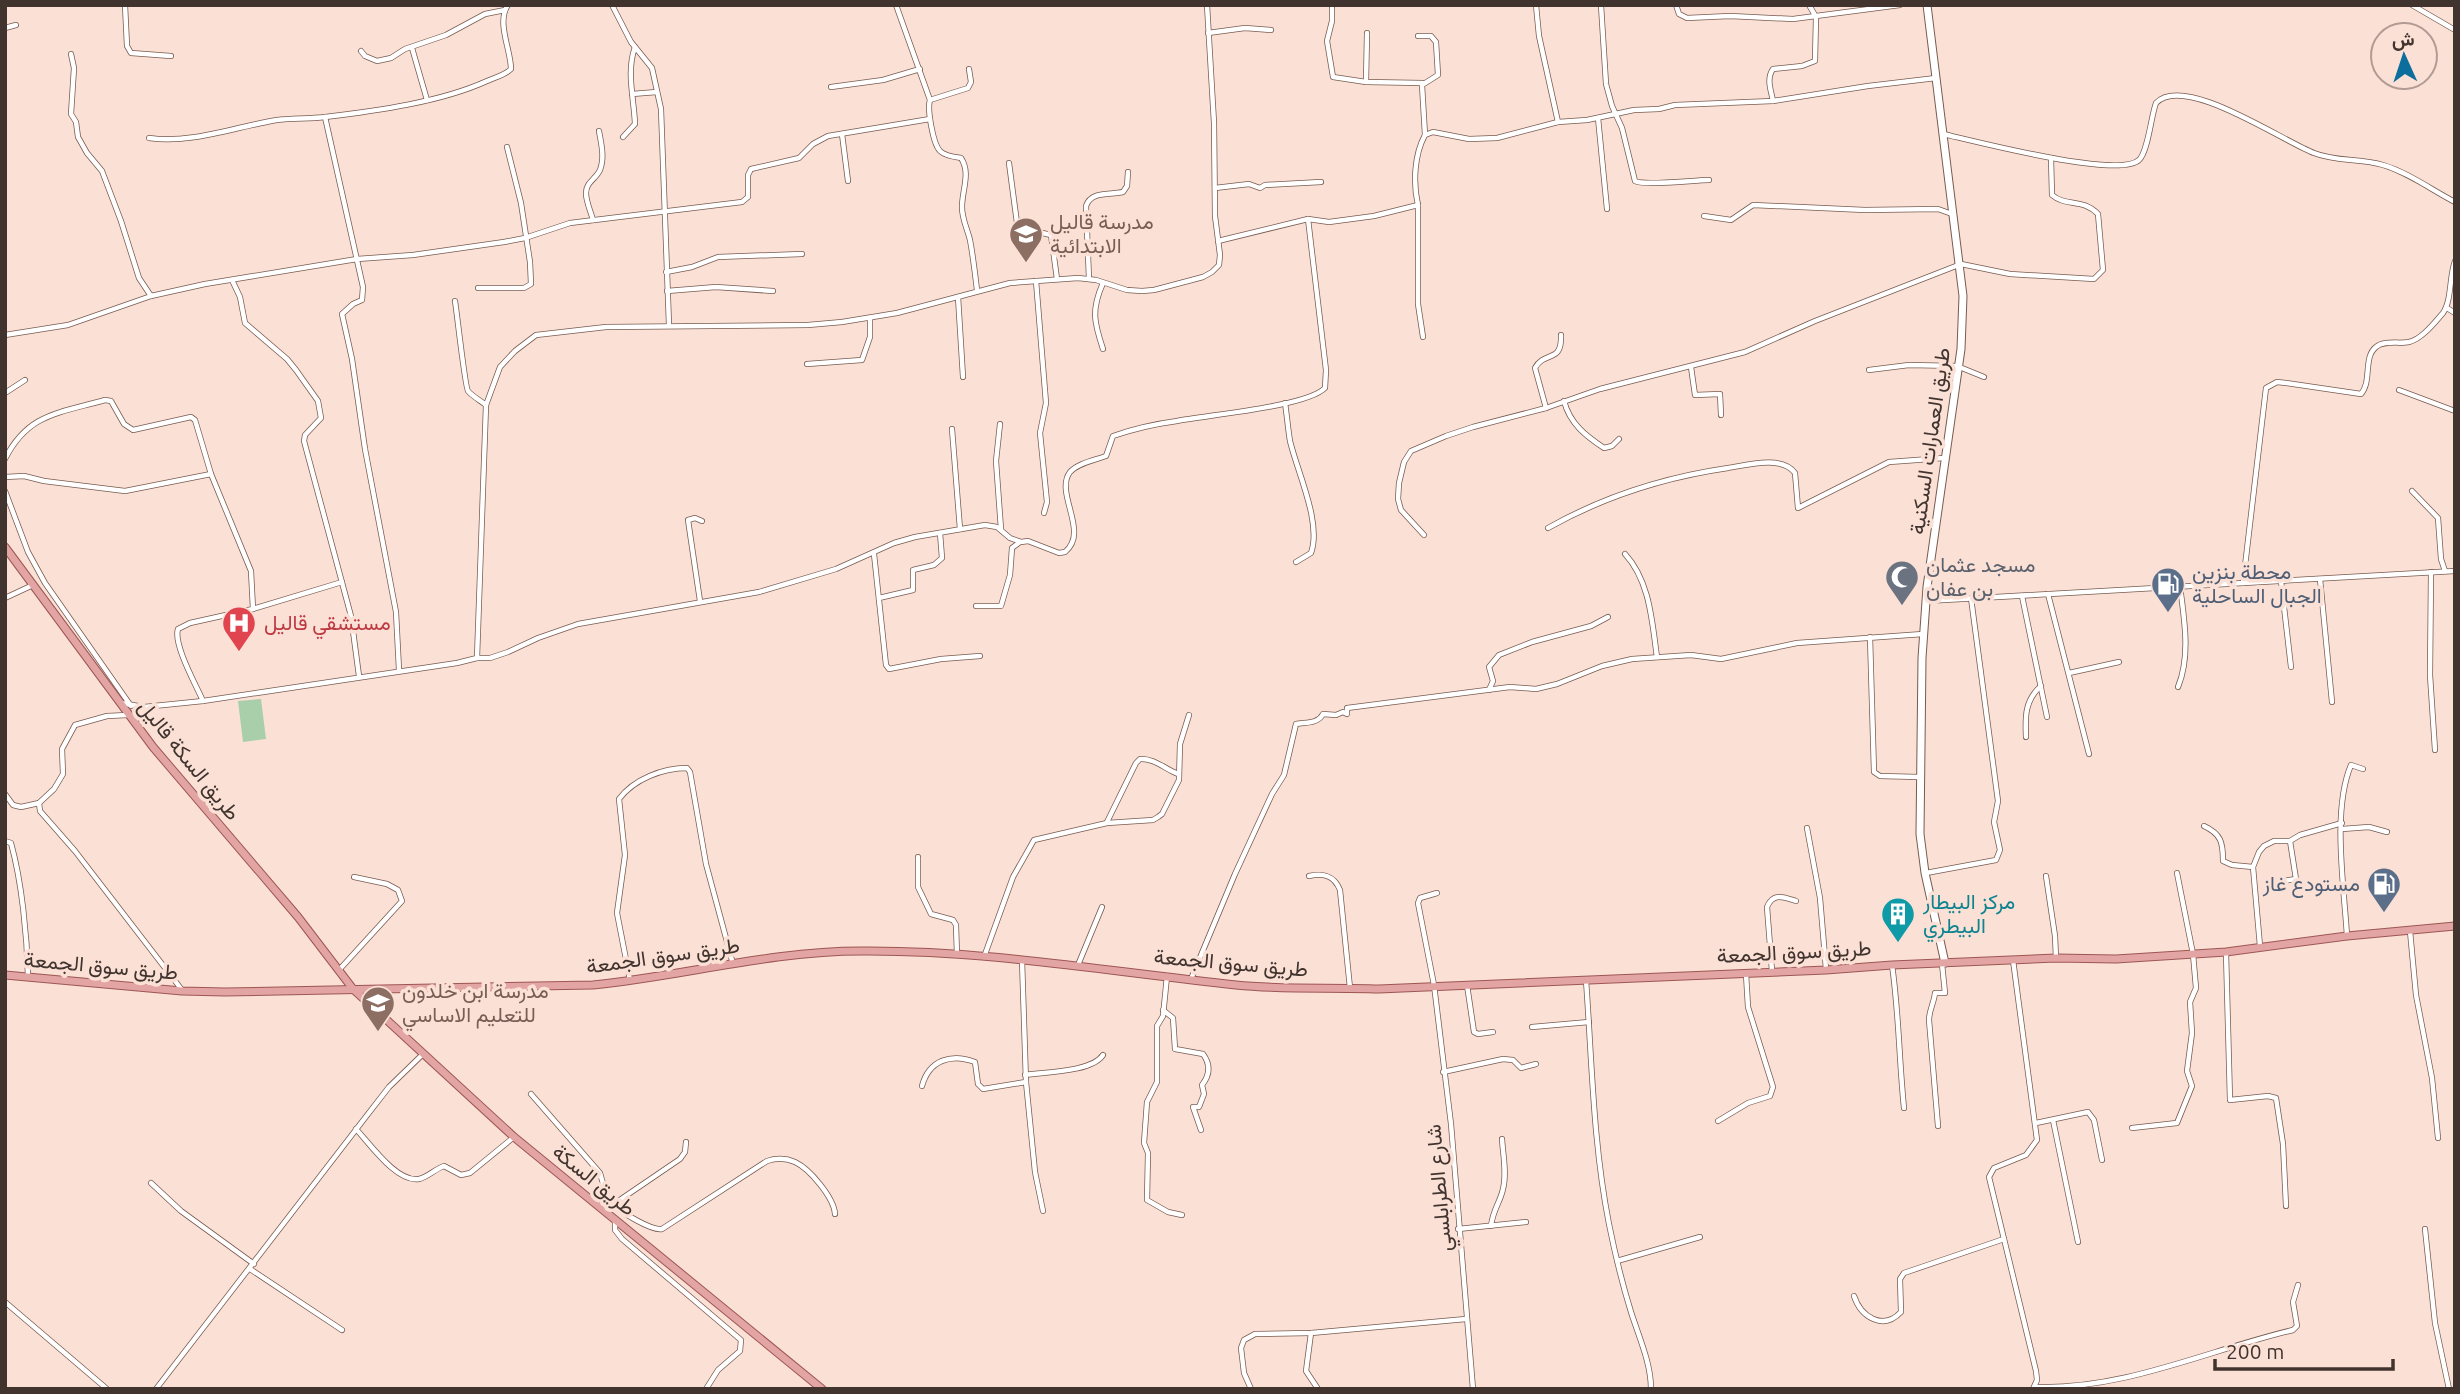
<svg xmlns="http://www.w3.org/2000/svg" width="2460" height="1394" font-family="Ubuntu,Vazirmatn,sans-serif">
<rect width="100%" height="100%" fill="#fbe0d6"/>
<path fill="#a8cfaa" d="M261,699L266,739L243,742L238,701Z"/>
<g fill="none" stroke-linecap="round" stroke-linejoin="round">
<g stroke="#775b50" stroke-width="6">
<g id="minor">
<path d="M125,5L127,46L131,53L171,56"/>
<path d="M612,5L631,42L652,68L661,109L669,325"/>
<path d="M896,5L930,100C927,109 933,144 940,151C945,156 954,157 961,158C971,173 962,190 962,207C962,219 967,228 970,240C973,256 975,273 977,290"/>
<path d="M1536,5L1539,36L1558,122"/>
<path d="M1601,5L1606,84L1612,106L1622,128L1635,181C1643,186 1695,180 1709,180"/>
<path d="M1676,5L1679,14L1687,18L1730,16L1793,19L1900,5"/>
<path d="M2412,5L2455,30"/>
<path d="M1332,8V21L1327,41L1333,77L1366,82L1423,83"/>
<path d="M5,28L16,25"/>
<path d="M1208,33L1245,28L1271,30"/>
<path d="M1418,36H1431L1436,42L1438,75L1422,85L1425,135"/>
<path d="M412,48L427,100"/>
<path d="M361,51L365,56L377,61L391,58L405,49L446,35L485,14L505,10"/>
<path d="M71,54L74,68L71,114L76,122L78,137L87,153L102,171L121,221L139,278L151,296"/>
<path d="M1366,82L1367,33"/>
<path d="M831,87L883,80L920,69"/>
<path d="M632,94L657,92"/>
<path d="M930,100L968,88L971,82L969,69"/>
<path d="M1773,101C1771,90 1766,79 1773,69L1802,66L1815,61L1816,17L1809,5"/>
<path d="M325,117L363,287L362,300L353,304L342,314L352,359L365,449L396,612L399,670"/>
<path d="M1598,118L1607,209"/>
<path d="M842,134L848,181"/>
<path d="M1943,134C1974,141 2119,179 2139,160C2148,152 2151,116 2156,103C2184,73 2282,141 2314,153C2336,162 2360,158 2383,165C2407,172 2432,190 2455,202"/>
<path d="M623,137L635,124C634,98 626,72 635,47"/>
<path d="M149,138C192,144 234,127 277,120C293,118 309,119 325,117C376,111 441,102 487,81C496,77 505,75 511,69C511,50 496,22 508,5"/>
<path d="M1009,163L1017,223L1021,228L1051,235L1057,279"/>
<path d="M1215,188L1249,184L1260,188L1265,185L1321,182"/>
<path d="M1418,205V304L1423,337"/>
<path d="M1704,216L1731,220L1753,205L1865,210L1938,209L1952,214"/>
<path d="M593,220C591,212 586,202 586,193C586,182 596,179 600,170C605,157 601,143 599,131"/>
<path d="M1218,241L1308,219L1329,222L1374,216L1418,205C1413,184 1414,155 1425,135L1433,132L1469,139L1497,138L1558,122L1587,120L1634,110L1659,109L1675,105L1773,101L1868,86L1936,78"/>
<path d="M666,272L692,267L718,257L802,254"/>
<path d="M1089,279L1086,206C1091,191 1109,195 1123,192L1127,186L1128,172"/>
<path d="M232,280L240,297L245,323L287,359L296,370L318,401L321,418L305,435L304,441L351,616L359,676"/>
<path d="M1036,281L1046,403L1040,433L1047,502L1044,513"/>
<path d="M1103,283C1091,310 1094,322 1103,349"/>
<path d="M478,288H524L531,284L530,262L521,203L507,147"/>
<path d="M667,291L716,287L773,291"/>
<path d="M958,297L963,377"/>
<path d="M455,301C457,313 465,387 468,391C472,396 481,401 486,405"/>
<path d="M2447,308L2455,313"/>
<path d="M5,335L68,325L151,296L205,284L357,259L413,255L504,242L525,238L570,223L742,202L748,197V175L751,169L799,158L813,144L828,136L930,119"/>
<path d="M807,364L862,360L870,337V318"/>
<path d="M1691,367L1695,395L1720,394L1721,415"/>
<path d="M1869,370L1909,365L1957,366L1984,377"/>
<path d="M2399,390L2455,411"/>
<path d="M5,393L25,380"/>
<path d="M1564,401C1570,424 1586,436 1604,448L1612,446L1619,439"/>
<path d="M1285,403C1287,416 1288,429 1290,441C1297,471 1322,523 1311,553L1296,562"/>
<path d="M1546,408L1535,368C1545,350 1562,364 1561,335"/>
<path d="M1000,424L996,461L1001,529"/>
<path d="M952,429L960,529"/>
<path d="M5,459C28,413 60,413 105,400L111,401L124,424L133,430L191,417L195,420L211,474L251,571L253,609L190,623L178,629C173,644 196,685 203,701"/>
<path d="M5,477L24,476L44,481L125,491L211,474"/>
<path d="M5,491L28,552L45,583L131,706"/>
<path d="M2412,491L2438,518L2441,559L2445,571"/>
<path d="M1548,528C1603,497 1666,477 1728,468C1747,465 1782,455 1795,473L1798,508L1889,462L1944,458"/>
<path d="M1424,535L1401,510L1398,499L1399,483L1404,462L1411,451L1446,436L1473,427L1546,408L1600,389L1745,352L1815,321L1961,264L2010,274L2094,279L2103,270L2098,214C2083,198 2066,207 2052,195L2051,158"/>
<path d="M874,554L886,665L889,669L941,659L980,656"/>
<path d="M1625,554C1650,581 1652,622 1657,657"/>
<path d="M2431,572L2430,675L2435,750"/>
<path d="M2320,579L2332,702"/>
<path d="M2281,581L2291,667"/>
<path d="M2243,583L2266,388L2277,382L2286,383L2361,394C2372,382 2363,357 2376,347C2384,340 2399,344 2409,342C2422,339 2434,323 2443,313C2452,300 2449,277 2455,261"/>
<path d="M2048,594L2089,754"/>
<path d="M2022,596L2047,717"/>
<path d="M5,598L33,585"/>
<path d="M879,598L913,590V570L934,565L942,558L940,533"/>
<path d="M700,601L688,520L695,518L702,521"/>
<path d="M1926,601L2455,571"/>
<path d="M976,606H1001L1010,575L1012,548L1020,542"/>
<path d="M253,609L342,582"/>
<path d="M1870,637L1874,772L1880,776L1919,777"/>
<path d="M477,658H490L508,652L538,638L578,624L759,592L836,569L894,543L915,537L985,525L997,527L1010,538L1021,542L1028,541L1059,553L1065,552C1090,532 1054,493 1070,472C1078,463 1095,460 1106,456L1113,436C1133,429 1155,424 1177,421C1206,415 1306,407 1325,388L1326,370L1308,219"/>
<path d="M2069,673L2119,662"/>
<path d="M2178,687C2191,655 2184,619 2180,586"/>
<path d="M1489,690L1493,681L1489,667L1499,655L1532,642L1591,626L1608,617"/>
<path d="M121,703L144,707L203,701L457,663L477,658L486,405L500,367L515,351L536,335L606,327L808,325L842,322L897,313L1010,283L1078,278L1096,280L1127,290L1142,291L1154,290L1203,277L1212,272L1219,265L1220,255L1215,216L1214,123L1207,5"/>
<path d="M136,724V716L143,707"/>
<path d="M2026,737C2025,716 2025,700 2041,686"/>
<path d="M5,794L13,805L21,807L39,803L40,811L75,851L182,990"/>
<path d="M39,803L54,789L63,774L62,749L75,725L107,716L128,715"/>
<path d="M1107,822L1136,763L1140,759C1154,758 1165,769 1178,774"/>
<path d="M2204,826C2221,834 2223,842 2223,861L2232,865L2253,867"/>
<path d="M1807,828L1820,898L1826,969"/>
<path d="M2342,829L2369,827L2387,832"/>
<path d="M5,841L11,843C22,883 27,936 28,976"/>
<path d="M918,857V887L931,914L953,920L956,925L957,955"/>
<path d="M1926,873L1996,860L2000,850L1994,822L1998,801L1971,598"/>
<path d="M1309,876C1323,873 1334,875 1340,890L1350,988"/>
<path d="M2046,876L2055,936L2056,958"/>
<path d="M2276,882L2296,879L2290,841"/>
<path d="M1437,893L1420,898L1418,903L1434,985L1451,1124L1473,1389"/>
<path d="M2410,931L2416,995L2432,1078L2438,1138"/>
<path d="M2347,936C2344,886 2332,810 2351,765L2363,769"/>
<path d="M2260,946L2253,867L2259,852L2264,846L2274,841H2290L2300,835L2342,823"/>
<path d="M2226,953L2230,1100L2268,1096L2276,1098L2283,1144L2286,1206"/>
<path d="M984,957L1013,877L1034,840L1107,823L1153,820L1158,817L1162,814L1179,780L1180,744L1189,715"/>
<path d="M1022,960L1026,1082L1035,1172L1043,1211"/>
<path d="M2013,960L2037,1140L2026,1155L1994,1168L1989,1177L2036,1371L2037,1380L2033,1389"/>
<path d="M1078,965L1102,907"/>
<path d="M1892,965C1899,1013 1899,1060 1904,1108"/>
<path d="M339,970L402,901L398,890L387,884L354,877"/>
<path d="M1772,971L1767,907C1773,892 1784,897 1796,901"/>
<path d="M1167,976L1163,1016L1157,1026V1082L1147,1102L1144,1143L1148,1153L1147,1200L1168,1212L1182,1215"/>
<path d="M1191,979L1235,874L1272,794L1284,775L1296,724C1306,722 1318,724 1323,714L1336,715L1343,712L1347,714V708L1510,687L1536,689L1557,684L1602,666L1632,659L1691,655L1721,659L1797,643L1923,634"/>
<path d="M630,980L617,913L625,855L619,799C634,779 663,768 687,768L690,772L706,864L733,964"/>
<path d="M1586,980C1592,1062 1593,1143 1609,1224C1615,1254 1622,1283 1631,1312C1639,1337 1651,1363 1651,1389"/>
<path d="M1467,985L1474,1032L1478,1034L1493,1032"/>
<path d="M1163,1010L1173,1018L1175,1049L1203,1054C1211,1065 1210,1075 1202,1085L1204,1094L1199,1107H1193L1201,1130"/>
<path d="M1532,1027L1589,1022"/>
<path d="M1443,1072L1503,1059L1513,1060L1521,1068L1536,1064"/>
<path d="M1025,1075C1045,1072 1092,1072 1103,1055"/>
<path d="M922,1086C929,1060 951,1053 975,1062L978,1084L983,1089L1026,1082"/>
<path d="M531,1094L600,1173C603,1183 605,1195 613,1204C620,1212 652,1231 662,1229L767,1161C776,1158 786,1158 795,1162C810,1169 834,1198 835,1214"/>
<path d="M2053,1120L2078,1242"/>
<path d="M1718,1121L1748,1103L1770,1096L1773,1087L1748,1007L1746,974"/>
<path d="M2036,1123L2088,1112L2094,1120L2102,1160"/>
<path d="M1938,1126L1929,1020C1929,1010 1934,1003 1935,993H1945L1942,964"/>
<path d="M2132,1128L2177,1123L2192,1086L2187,1071L2192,1033L2190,1002L2196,988L2193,954L2177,873"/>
<path d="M356,1129C370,1144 397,1183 419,1179C428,1177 435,1169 444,1166L461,1175L470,1173L514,1137"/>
<path d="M151,1183L181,1211L254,1264"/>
<path d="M605,1210L680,1159L685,1152L686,1142"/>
<path d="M615,1220V1230L622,1239L741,1340L740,1351L718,1370L706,1389"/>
<path d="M1491,1226C1493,1209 1500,1203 1503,1189C1507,1173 1503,1155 1502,1139"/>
<path d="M1458,1229L1526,1222"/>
<path d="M2425,1229L2435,1323L2449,1389"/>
<path d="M1617,1261L1700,1237"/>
<path d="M250,1269L342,1330"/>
<path d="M1854,1296C1861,1317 1883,1331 1901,1312L1900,1279L1904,1273L2004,1239"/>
<path d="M5,1302L107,1389"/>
<path d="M1311,1333L1306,1371L1318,1389"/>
<path d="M2035,1387C2125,1390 2208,1350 2293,1330L2297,1326L2293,1302L2298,1285"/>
<path d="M156,1389L368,1114L389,1087L423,1054"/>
<path d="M1251,1389L1244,1373L1241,1348L1244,1340L1255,1334L1311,1333L1466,1319"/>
</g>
</g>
<g stroke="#775b50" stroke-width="9">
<path id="secondary" d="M1927,5L1963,296L1961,349L1927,587L1922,658L1920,834L1925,873L1945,963"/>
</g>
<g stroke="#9d5653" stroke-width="9">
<g id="primary">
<path d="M5,547L153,747L298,917L353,989L514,1137L822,1389"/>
<path d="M5,975L182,991L225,992L593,985C683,976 771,951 861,951C987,950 1111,972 1236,985C1284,990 1331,987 1379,989L1826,970L1892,965L2056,958L2116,959L2226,952L2347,936L2455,926"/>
</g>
</g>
<use href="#minor" stroke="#fff" stroke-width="4.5"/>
<use href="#secondary" stroke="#fff" stroke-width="7"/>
<use href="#primary" stroke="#e2a5a3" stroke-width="7"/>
</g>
<defs>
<g id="school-pin" transform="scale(1.75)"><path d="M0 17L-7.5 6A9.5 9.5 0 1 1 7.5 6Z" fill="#8d6e63" stroke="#fbe0d6"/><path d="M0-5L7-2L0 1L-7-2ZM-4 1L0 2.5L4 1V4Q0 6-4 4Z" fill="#fff"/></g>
<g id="mosque-pin" transform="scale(1.75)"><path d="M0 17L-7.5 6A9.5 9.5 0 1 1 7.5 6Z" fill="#6b7280" stroke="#fbe0d6"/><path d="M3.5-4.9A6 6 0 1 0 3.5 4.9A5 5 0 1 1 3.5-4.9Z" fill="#fff"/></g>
<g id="fuel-pin" transform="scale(1.75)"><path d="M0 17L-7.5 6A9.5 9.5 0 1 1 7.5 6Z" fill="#5c6f8a" stroke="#fbe0d6"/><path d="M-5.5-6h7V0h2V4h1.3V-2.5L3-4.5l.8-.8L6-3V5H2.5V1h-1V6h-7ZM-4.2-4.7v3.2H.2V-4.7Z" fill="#fff"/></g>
<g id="hospital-pin" transform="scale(1.75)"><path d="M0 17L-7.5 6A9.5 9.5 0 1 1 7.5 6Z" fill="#e0444e" stroke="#fbe0d6"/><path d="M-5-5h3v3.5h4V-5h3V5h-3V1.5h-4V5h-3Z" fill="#fff"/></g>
<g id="building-pin" transform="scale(1.75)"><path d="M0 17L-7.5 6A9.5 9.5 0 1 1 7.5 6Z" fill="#0f9aa8" stroke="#fbe0d6"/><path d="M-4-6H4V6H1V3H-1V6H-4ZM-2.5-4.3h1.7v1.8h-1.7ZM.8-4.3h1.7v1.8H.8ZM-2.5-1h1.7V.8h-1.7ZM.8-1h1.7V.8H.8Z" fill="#fff"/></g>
</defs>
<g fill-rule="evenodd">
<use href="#school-pin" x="1026" y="234"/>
<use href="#mosque-pin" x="1902" y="577"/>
<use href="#fuel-pin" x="2168" y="584"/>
<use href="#hospital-pin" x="239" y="623"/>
<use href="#fuel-pin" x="2384" y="884"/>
<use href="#building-pin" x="1898" y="914"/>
<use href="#school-pin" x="378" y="1003"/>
</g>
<g text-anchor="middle" stroke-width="7" stroke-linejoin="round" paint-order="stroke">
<g font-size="21" fill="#785e54" stroke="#fbe0d6" text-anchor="start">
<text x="1050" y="229">مدرسة قاليل<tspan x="1050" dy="24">الابتدائية</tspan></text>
<text x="402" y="998">مدرسة ابن خلدون<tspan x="402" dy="24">للتعليم الاساسي</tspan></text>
</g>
<g font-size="21" fill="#41342f" stroke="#fbe0d6">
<text transform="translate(1930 441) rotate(-82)" y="7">طريق العمارات السكنية</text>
<text transform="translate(189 760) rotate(51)" y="7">طريق السكة قاليل</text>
<text transform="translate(1794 952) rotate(-3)" y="7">طريق سوق الجمعة</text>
<text transform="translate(663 956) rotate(-8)" y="7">طريق سوق الجمعة</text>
<text transform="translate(1231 963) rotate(5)" y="7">طريق سوق الجمعة</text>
<text transform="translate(101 966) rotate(5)" y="7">طريق سوق الجمعة</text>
<text transform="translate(594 1180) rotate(39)" y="7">طريق السكة</text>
<text transform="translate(1439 1188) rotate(-95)" y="7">شارع الطرابلسي</text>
</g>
<g font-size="21" fill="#5b616d" stroke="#fbe0d6" text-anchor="start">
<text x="1926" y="572">مسجد عثمان<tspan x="1926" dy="24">بن عفان</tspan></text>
</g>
<g font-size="21" fill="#4e5e75" stroke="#fbe0d6" text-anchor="start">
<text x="2192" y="579">محطة بنزين<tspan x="2192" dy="24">الجبال الساحلية</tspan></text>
<text x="2360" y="891" text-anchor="end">مستودع غاز</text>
</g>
<g font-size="21" fill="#be3a42" stroke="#fbe0d6" text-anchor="start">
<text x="264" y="630">مستشقي قاليل</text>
</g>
<g font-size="21" fill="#0d838f" stroke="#fbe0d6" text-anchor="start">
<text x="1923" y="909">مركز البيطار<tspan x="1923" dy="24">البيطري</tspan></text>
</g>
</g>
<rect width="2460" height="1394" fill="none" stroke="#41342f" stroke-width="14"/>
<g transform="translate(2404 56) rotate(357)"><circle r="33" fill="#fbe0d6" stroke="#b19b93" stroke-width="2"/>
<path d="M0-5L12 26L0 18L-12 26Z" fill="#0b6e9c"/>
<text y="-10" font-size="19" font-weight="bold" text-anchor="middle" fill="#41342f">ش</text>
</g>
<path d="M2215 1359v10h178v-10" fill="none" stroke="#41342f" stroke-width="3.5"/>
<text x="2226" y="1359" font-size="21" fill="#41342f" stroke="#fbe0d6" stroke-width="5" paint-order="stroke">200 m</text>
</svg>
